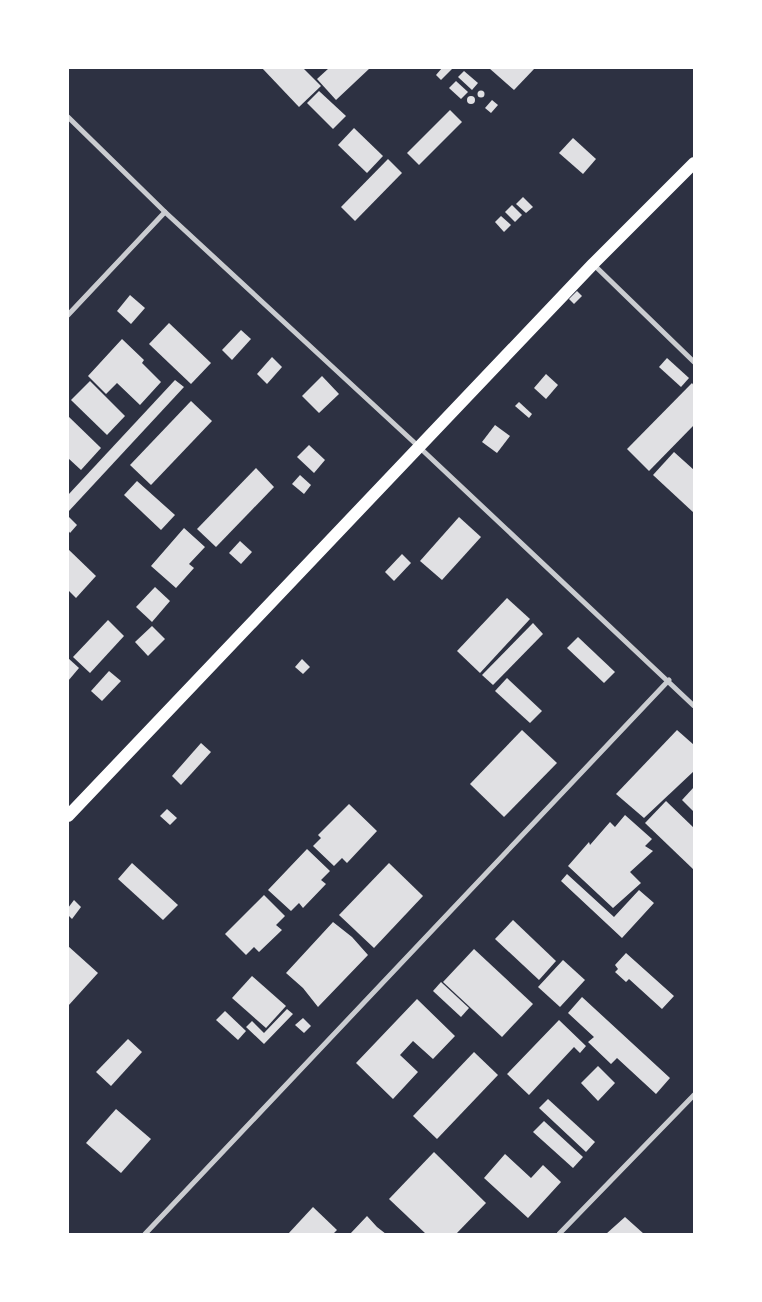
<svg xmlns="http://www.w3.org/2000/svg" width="762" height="1302" font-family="'Public Sans',sans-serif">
<rect width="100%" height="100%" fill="#2d3142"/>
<g fill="#e0e0e3">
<path d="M262,68H303L321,86L299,107Z"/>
<path d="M329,68H370L336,100L317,79Z"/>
<path d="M442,68H453L441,80L436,75Z"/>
<path d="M489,68H535L514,90Z"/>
<path d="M464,71L478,83L472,90L458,77Z"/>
<path d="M456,81L468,92L461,99L449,88Z"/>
<circle cx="481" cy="94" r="3.5"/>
<path d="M319,91L346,116L333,129L307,103Z"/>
<circle cx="471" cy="100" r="4"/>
<path d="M492,100L498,105L491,113L485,108Z"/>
<path d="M450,110L462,122L419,165L407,153Z"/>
<path d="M354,128L383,156L367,173L338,145Z"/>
<path d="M573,138L596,159L583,174L559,153Z"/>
<path d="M388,159L402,173L355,221L341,207Z"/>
<path d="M523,197L533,207L526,213L516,204Z"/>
<path d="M512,205L522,215L515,222L505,212Z"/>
<path d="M501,216L511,225L504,232L495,222Z"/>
<path d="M577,291L582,296L574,304L569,299Z"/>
<path d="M130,295L145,308L131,324L117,311Z"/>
<path d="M169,323L211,363L191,384L149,344Z"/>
<path d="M241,330L251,339L232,360L222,350Z"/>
<path d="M122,339L144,360L142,363L161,382L140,405L117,383L106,394L88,376Z"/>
<path d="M272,357L282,367L267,384L257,374Z"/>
<path d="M667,358L689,378L681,387L659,367Z"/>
<path d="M546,374L558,385L546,399L534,388Z"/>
<path d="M322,376L339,394L319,413L302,396Z"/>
<path d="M175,380L184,387L68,512V495Z"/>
<path d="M90,381L125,416L107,435L71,400Z"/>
<path d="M692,383L694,386V425L649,471L627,449Z"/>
<path d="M191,401L212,421L151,485L130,465Z"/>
<path d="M519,402L532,414L529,418L515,406Z"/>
<path d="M68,416L101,448L81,470L68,458Z"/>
<path d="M495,425L510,436L497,453L482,442Z"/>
<path d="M309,445L325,460L314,473L297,457Z"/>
<path d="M674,452L694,470V513L653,475Z"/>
<path d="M256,468L274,487L216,547L197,529Z"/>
<path d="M300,475L311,485L304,494L292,484Z"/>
<path d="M137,481L175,515L161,530L124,495Z"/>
<path d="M69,517L77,525L70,533L68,530Z"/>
<path d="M459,517L481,537L442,580L420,561Z"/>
<path d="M184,528L205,547L189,564L194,568L176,588L151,566Z"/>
<path d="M240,541L252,552L241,564L229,553Z"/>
<path d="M68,549L96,576L76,598L68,590Z"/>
<path d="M402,554L411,563L394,581L385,572Z"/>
<path d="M155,587L170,601L152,622L136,607Z"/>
<path d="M507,598L530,619L480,673L457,651Z"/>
<path d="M108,620L124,636L90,673L73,657Z"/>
<path d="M533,623L543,634L493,685L482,675Z"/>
<path d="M152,626L165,639L148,656L135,642Z"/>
<path d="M578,637L615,672L604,683L567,648Z"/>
<path d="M68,658L79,668L68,681Z"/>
<path d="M302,659L310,667L303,674L295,667Z"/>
<path d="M109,671L121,681L102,701L91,691Z"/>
<path d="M507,678L542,711L530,723L495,691Z"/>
<path d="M522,730L557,763L504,817L470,784Z"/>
<path d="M677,730L694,745V771L644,818L616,794Z"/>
<path d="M201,743L211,752L181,785L172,776Z"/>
<path d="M694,787V812L682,800Z"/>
<path d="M666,801L694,828V870L645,823Z"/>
<path d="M349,804L377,831L347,863L342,858L334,866L313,846L321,838L318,835Z"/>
<path d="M167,809L177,818L170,825L160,816Z"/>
<path d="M625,815L652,839L645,846L653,851L630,872L641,883L613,908L568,866L589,842L590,845L610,822L615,827Z"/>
<path d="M307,849L330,871L321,880L326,884L303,908L299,903L291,911L268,890Z"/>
<path d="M132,863L178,905L163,920L118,879Z"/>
<path d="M389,863L423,896L374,948L339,915Z"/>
<path d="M567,874L614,917L639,890L654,903L622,938L561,881Z"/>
<path d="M264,895L285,916L276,925L282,930L259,952L254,947L246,955L225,934Z"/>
<path d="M74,900L81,907L72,919L68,915V908Z"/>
<path d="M513,920L556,961L539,980L495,939Z"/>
<path d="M333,922L352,937L368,955L318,1007L303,988L286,973Z"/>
<path d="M68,946L98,973L68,1006Z"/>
<path d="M474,949L533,1004L502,1037L443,982Z"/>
<path d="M626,953L674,996L662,1009L629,979L626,982L615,972L618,969L615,965Z"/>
<path d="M563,960L585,980L560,1007L538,987Z"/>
<path d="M252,976L286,1006L266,1028L232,998Z"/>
<path d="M441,982L469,1008L461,1017L433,991Z"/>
<path d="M582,997L670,1078L656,1094L617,1058L611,1064L588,1042L594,1037L568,1013Z"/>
<path d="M417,999L455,1036L433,1059L413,1041L400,1055L418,1072L393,1099L356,1063Z"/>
<path d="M287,1009L293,1014L264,1044L246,1027L252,1021L264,1033Z"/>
<path d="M225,1011L246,1031L238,1040L216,1020Z"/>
<path d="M303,1018L311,1026L304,1033L295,1025Z"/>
<path d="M559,1020L586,1046L580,1053L574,1047L529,1095L507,1074Z"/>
<path d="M128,1039L142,1052L111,1086L96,1072Z"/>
<path d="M474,1052L498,1075L437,1139L413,1116Z"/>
<path d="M598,1066L615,1083L598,1101L581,1083Z"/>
<path d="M548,1099L595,1142L586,1152L539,1108Z"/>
<path d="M116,1109L151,1139L121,1173L86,1143Z"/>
<path d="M544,1121L583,1157L573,1168L533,1132Z"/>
<path d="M434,1152L486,1203L456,1234H426L389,1199Z"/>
<path d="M505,1154L531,1178L543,1165L561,1182L528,1218L484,1178Z"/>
<path d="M313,1207L337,1230L333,1234H288Z"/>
<path d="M367,1216L377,1227L386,1234H350Z"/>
<path d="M625,1217L644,1234H606Z"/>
</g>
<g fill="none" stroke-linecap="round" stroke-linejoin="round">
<g stroke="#caccd0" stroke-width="5">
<path d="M68,117L165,212L418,446L694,706"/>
<path d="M593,264L694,362"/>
<path d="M68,315L165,212"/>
<path d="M145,1234L669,680"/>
<path d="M559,1234L694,1095"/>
</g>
<path stroke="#fff" stroke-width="12" d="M68,816L593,264L694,163"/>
</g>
<rect width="762" height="1302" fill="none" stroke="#ffffff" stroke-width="138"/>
</svg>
